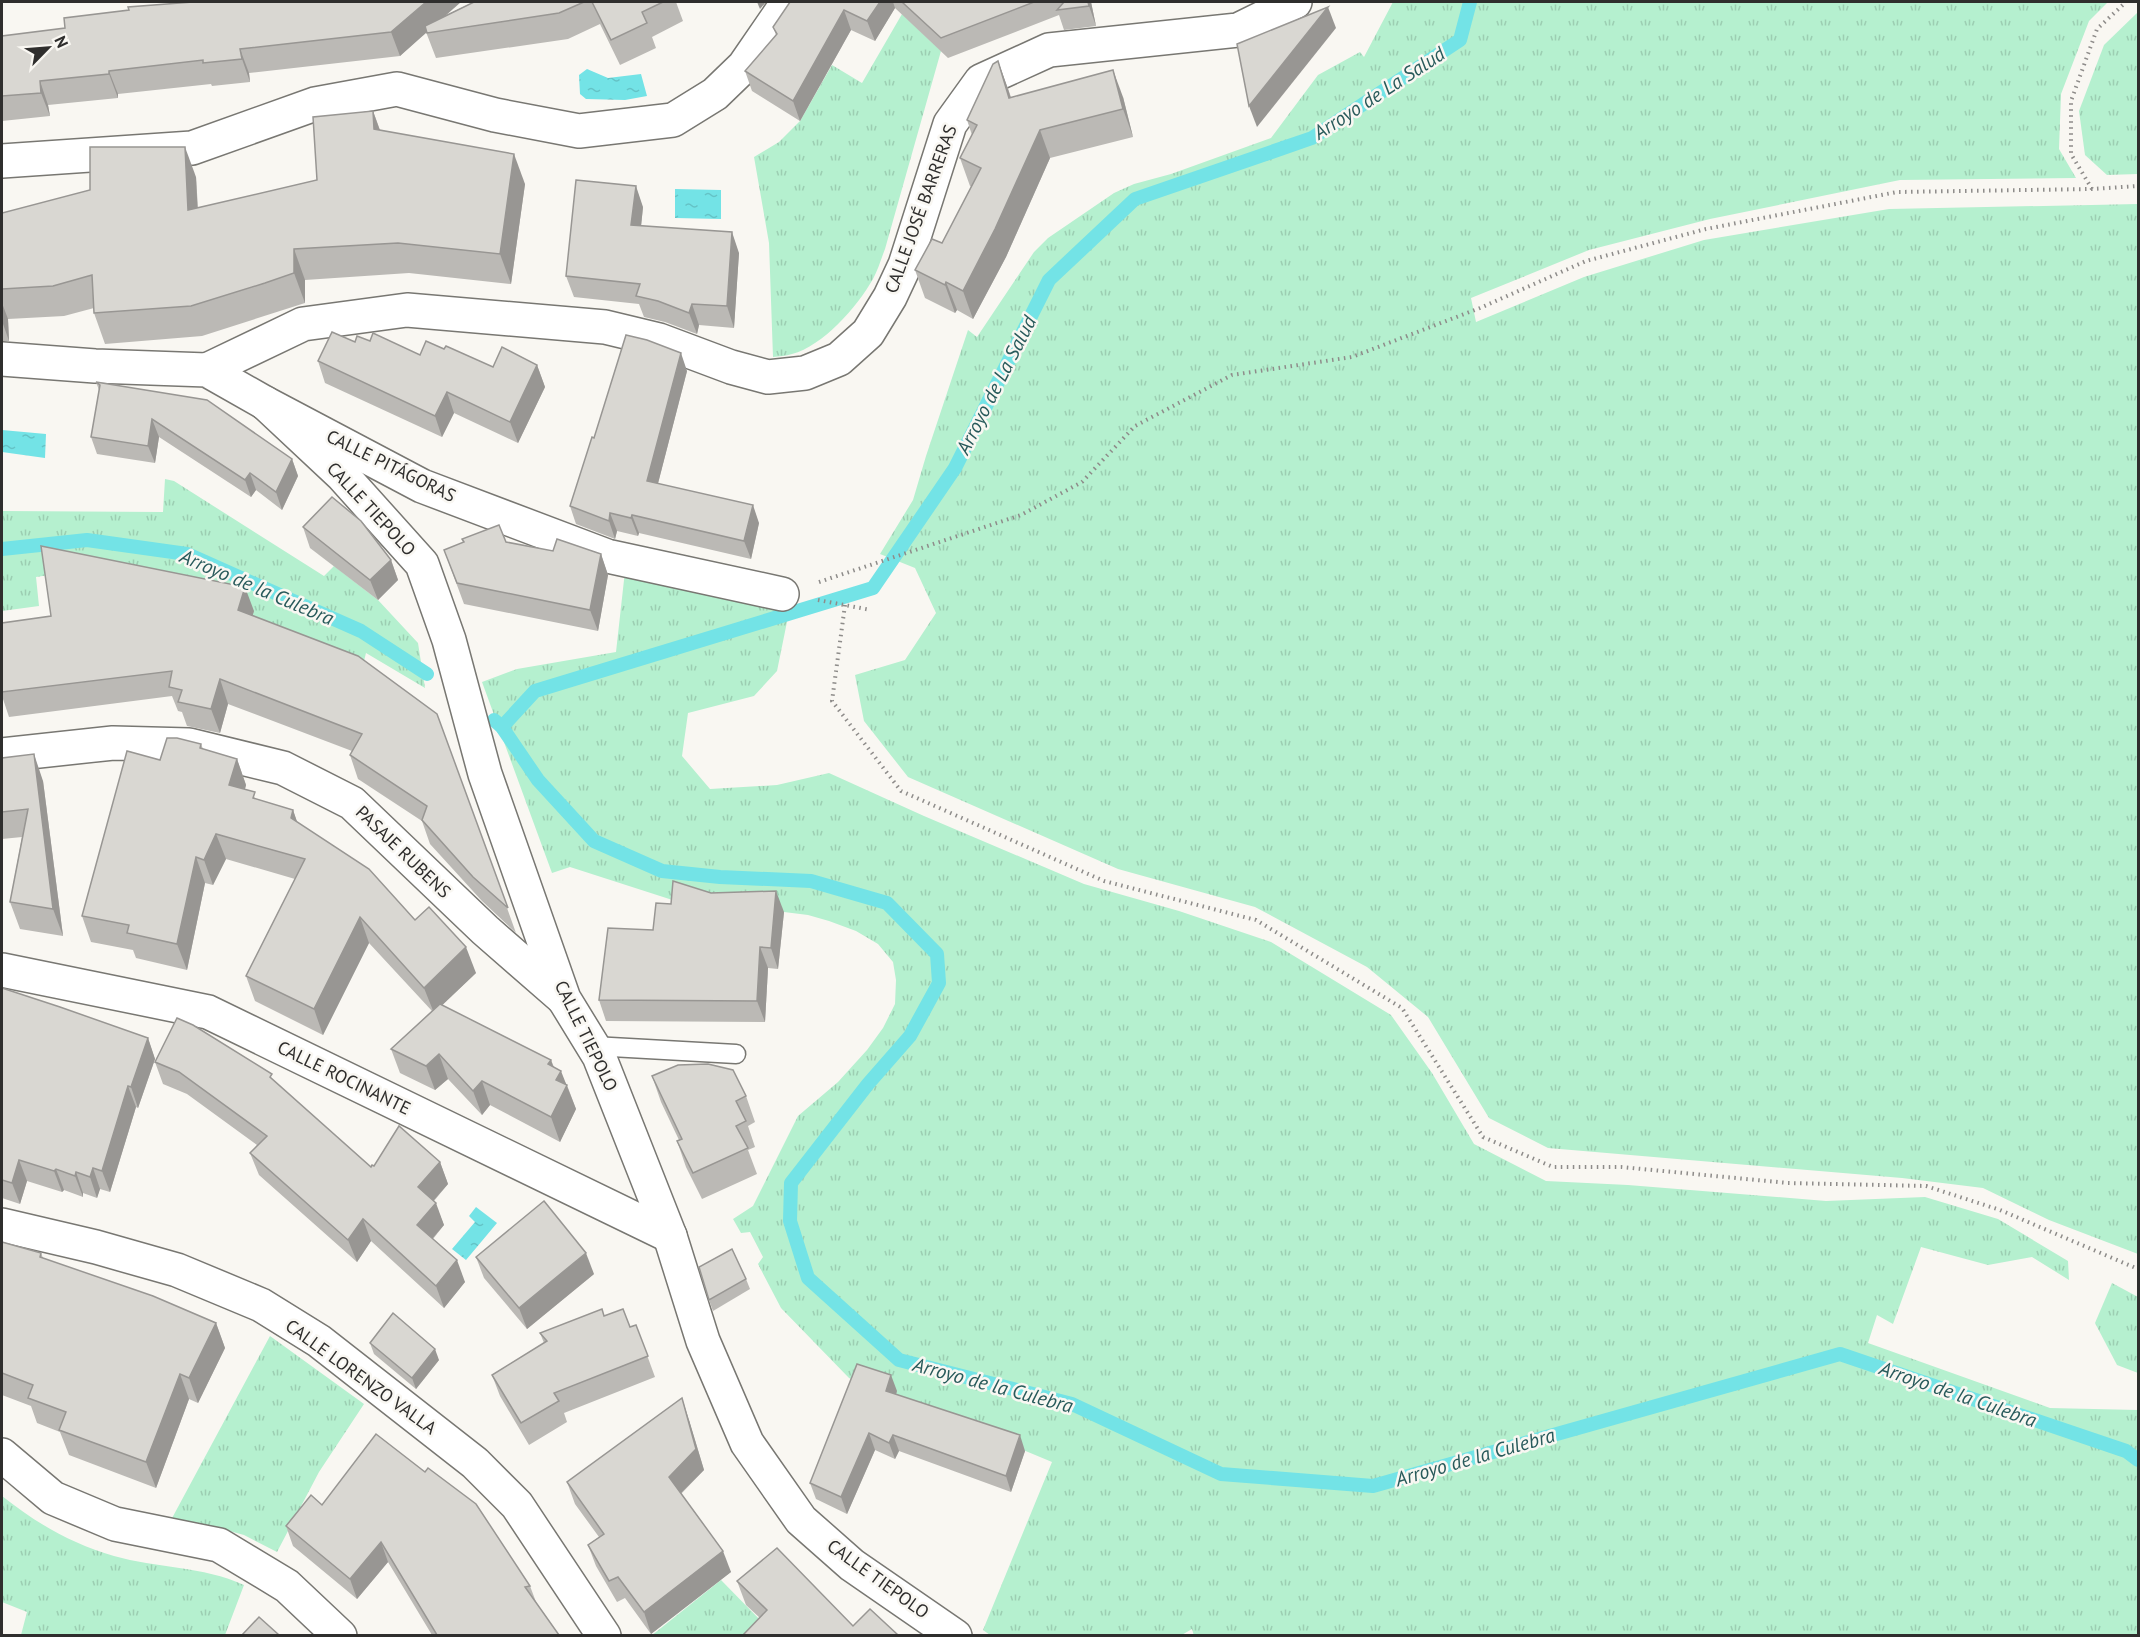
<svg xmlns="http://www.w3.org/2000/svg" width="2140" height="1637" font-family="'PT Sans',sans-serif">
<defs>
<pattern id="grass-tufts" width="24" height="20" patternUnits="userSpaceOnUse" patternTransform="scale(1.5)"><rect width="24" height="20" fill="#b5f0cf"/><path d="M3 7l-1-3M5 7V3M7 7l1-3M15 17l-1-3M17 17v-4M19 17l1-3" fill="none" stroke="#9cceb2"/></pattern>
<pattern id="water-ripples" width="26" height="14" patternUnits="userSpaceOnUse" patternTransform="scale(1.5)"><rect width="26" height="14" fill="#73e3e6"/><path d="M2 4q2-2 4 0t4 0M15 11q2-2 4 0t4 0" fill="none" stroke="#64c3c6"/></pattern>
</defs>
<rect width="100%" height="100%" fill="#f9f7f2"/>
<g fill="url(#grass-tufts)">
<path d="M1393,2H2108L2089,21L2061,94L2059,149L2076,178L1900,180L1710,219L1589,250L1471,298L1476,322L1584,277L1704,240L1889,209L2138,204V1254L2049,1220L1983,1188L1902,1178L1548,1148L1489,1118L1428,1017L1367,967L1255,907L1118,869L908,777L864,721L855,675L905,660L936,613L915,568L880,554L913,500L926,456L968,330L977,337L1034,252L1048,238L1114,193L1134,184L1171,174L1271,138L1318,75L1360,52L1364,57Z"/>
<path d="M2138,12V174L2107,175L2085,155L2079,111L2104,45Z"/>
<path d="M902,14L941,51L885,249C881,259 878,270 873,279C857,307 823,346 792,354C786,356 779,356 773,357L769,243L754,157L779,142L800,121L832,65L862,83Z"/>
<path d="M165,479L174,481L324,576L334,566L378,600L418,643L425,688L366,653L360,677L247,635L253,611L135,587L130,563L36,577L39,606L2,611V511L163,512Z"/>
<path d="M625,571L789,612L777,671L754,696L688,713L682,756L710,789L777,785L829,773L924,816L1084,884L1179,911L1271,942L1391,1015L1432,1073L1474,1144L1546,1181L1628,1185L1826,1201L1925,1197L1998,1219L2068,1261L2069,1280L2032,1257L1988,1265L1921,1247L1893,1324L1877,1315L1868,1343L2050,1408L2138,1410V1635L1194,1636L1192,1629L1180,1636L990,1635L983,1630L1052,1462L849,1378L781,1308L758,1264L763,1257L750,1232L741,1233L733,1219L753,1206L798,1116L838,1082L867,1050L883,1028L895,1004L896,980L893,962L878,944L856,931L829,921L808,915L784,912L719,915L570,867L552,873L482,682L517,669L616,652Z"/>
<path d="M2112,1283L2138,1297V1373L2117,1365L2095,1323Z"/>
<path d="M270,1336L364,1404L319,1472L277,1552L244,1535L215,1527L171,1520Z"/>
<path d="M2,1496C36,1523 72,1544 114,1556C156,1568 203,1566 244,1585L225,1635H21L27,1612L2,1602Z"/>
<path d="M721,1580L766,1626L757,1635L651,1636Z"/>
</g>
<g fill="url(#water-ripples)">
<path d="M587,69L608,78L641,74L647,96L625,100L586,99L580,94L579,75Z"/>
<path d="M675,189L721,190V219L675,218Z"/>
<path d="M2,430L46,434L45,458L2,452Z"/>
<path d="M476,1207L497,1223L466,1260L452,1249L475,1222L469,1216Z"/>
</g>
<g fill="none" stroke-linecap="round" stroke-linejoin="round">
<g stroke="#73e3e6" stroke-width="14">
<path d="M2,549L87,540L187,554L361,631L427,674"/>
<path d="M494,720L502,727L538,780L594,841L662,871L720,877L811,881L887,903L937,954L939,983L910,1036L868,1084L791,1183L790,1221L808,1278L899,1360L1072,1404L1221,1474L1373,1486L1840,1354L2126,1451L2138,1460"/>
<path d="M502,727L535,691L873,588L955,468L1049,280L1135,199L1312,138L1460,40L1470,2"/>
</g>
<g stroke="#787772" stroke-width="21">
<path id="lane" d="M593,1046L736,1054"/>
</g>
<g stroke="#787772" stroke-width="36">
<g id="street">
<path d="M2,161L192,148L315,104L397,89L495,115L579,131L673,120L715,94L744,66L788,2"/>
<path d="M2,359L95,366L207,370L265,403L422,486L607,556L782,594"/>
<path d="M207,370L303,324L407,310L605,327L659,340L731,367L768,377L805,373L839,359L868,333L890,297L905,265L950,124L981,81L1049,50L1238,30L1295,2"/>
<path d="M265,403L342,475L422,564L449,640L485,774L564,999L599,1056L670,1236L703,1341L747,1443L801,1520L852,1565L955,1636"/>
<path d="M2,755L113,743L189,745L283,768L352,803L485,930L563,998"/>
<path d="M2,970L208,1012L670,1236"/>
<path d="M2,1225L96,1247L177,1270L261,1305L319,1341L475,1463L517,1505L604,1636"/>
<path d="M2,1455L53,1498L115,1524L219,1545L287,1586L340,1636"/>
</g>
</g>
<g stroke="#8e8c8a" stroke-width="4" stroke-dasharray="1.5 4.5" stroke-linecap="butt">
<path d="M2092,189L2071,154V101L2097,29L2126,2"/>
<path d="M819,582L1021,515L1082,482L1135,426L1232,375L1352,357L1480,308L1586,261L1706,229L1897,192L2092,189L2138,186"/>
<path d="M818,600L871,610"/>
<path d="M845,605L832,701L901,791L1104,881L1256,920L1402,1008L1483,1137L1553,1167H1621L1788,1183L1926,1186L2000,1210L2138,1269"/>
</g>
<use href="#lane" stroke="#fff" stroke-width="18"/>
<use href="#street" stroke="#fff" stroke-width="33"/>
</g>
<g fill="#bbb9b5">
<path d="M474,2H676L683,21L652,37L656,48L620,65L600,24L568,39L436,58L426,32L400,56L249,73L250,82L212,86L211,84L118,94V98L48,105L50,116L2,121V36L446,15Z"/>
<path d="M790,2H1091L1096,26L1064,30L1059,15L948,58L895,8L875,41L851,30L800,121L752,91L745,71L776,35L773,27Z"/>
<path d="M998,61L1011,97H1123L1133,137L1050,158L1006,257L973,319L957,310L955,313L925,298L915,270L942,243L972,187L970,186L960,158L972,135L967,120Z"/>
<path d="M373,111L380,130L525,184L511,284L409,273L305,280V303L202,336L105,344L94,313V308L64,316L8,319L9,341H2V213L196,177L198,208L317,180Z"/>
<path d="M643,207L641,226L739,253L734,328L699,325L697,334L665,322L644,317L639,304L574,297L566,276Z"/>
<path d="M370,341L420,355L444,349L493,367L537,365L545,387L518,443L454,413L442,437L325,383L318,361L355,342Z"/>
<path d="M687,371L658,483L759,523L751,559L639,533L638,536L617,531L615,539L576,524L570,506L594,438Z"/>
<path d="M96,382L292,459L298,476L282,510L256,490L251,497L159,437L155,463L97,454L91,437L99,390Z"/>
<path d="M303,527L391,560L398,580L378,600L310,548Z"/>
<path d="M506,542L553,551L601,554L608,575L598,631L464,604L444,550Z"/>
<path d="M254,611L252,616L437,714L516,933L482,901L430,844L422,821L358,779L350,755L352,751L228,704L220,733L187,726L182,712L178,711L172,696L9,717L2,696V692Z"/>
<path d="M201,744L203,749L237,759L246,785L245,789L257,800L293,810L297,822L415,920L476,973L442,1005L551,1060L554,1067L567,1085L576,1109L560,1142L490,1105L482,1115L448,1079L435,1090L400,1073L391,1049L432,1011L369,943L323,1035L255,1001L246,976L295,879L226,859L213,885L205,883L187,970L136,958L133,950L91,942L82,916L160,760Z"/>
<path d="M2,758L43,781L63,936L20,929L10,902L22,837L2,839Z"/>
<path d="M711,893L784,912L778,969L768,968L765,1022L606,1021L599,1000L653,930L671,904Z"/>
<path d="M2,988L148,1038L155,1059L138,1108L136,1107L110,1192L100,1189L97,1198L83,1193V1197L64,1190L62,1192L27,1181L20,1204L2,1198Z"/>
<path d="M155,1062L275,1082L371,1167L440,1162L448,1184L434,1201L444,1225L433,1239L465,1282L444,1308L371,1241L357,1262L259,1175L250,1153L257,1145L187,1094L163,1084Z"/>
<path d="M652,1076L746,1096L755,1122L748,1126L755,1147L748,1150L757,1174L702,1199L686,1167L677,1141L679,1140L661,1102Z"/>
<path d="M2,1242L41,1253L43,1258L216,1323L225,1348L198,1403L189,1399L156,1488L69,1455L60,1432L37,1423L31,1406L2,1395Z"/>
<path d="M476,1257L594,1274L527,1329L484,1278Z"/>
<path d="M746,1279L750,1289L713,1311L709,1300Z"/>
<path d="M604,1316L630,1327L636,1325L655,1377L564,1413L567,1422L529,1445L500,1396L492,1375L544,1343L540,1333Z"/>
<path d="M370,1343L439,1360L416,1389L374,1354Z"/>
<path d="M897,1391L896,1394L1025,1451L1011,1492L899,1451L895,1459L875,1450L847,1514L816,1499L810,1483Z"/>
<path d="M689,1420L704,1470L681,1494L731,1572L651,1634L625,1598L617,1602L596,1566L588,1545L599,1537L575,1504L567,1482Z"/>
<path d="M322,1505L530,1586L536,1602L559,1635H432L388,1562L357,1599L293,1546L286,1526Z"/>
<path d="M737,1581L853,1626L760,1618L746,1605Z"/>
</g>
<g fill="#989693">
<path d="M426,2H461L400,56L391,32Z"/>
<path d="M757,2H766L760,9Z"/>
<path d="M880,2H893L895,8L875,41L867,21Z"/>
<path d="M1088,2H1091L1096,26L1089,6Z"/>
<path d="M1328,7L1336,28L1257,127L1249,106Z"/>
<path d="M844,10L851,30L800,121L793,101Z"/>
<path d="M240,49L249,73L250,82L242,59Z"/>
<path d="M998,61L1008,89L1019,125L1009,98Z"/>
<path d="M1113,70L1123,97L1133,137L1123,109Z"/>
<path d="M109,71L118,94V98L109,74Z"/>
<path d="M40,81L48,105L50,116L41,93Z"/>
<path d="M373,111L384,142L374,129Z"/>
<path d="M1040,130L1050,158L1006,257L973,319L963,291Z"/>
<path d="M185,147L196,177L199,241L188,210Z"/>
<path d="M514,154L525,184L511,284L500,254Z"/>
<path d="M636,186L643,207L639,246L631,225Z"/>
<path d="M732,232L739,253L734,328L727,306Z"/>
<path d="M294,249L305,280V303L294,273Z"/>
<path d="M946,282L957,310L955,313L945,285Z"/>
<path d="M2,303L8,319L9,341L2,321Z"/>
<path d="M692,304L699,325L697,334L689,313Z"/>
<path d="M681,353L687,371L654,499L647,481Z"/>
<path d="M537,365L545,387L518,443L510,422Z"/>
<path d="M447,392L454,413L442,437L435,416Z"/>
<path d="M152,419L159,437L155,463L148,446Z"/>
<path d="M292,459L298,476L282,510L276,492Z"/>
<path d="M250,473L256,490L251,497L245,480Z"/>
<path d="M753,505L759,523L751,559L744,541Z"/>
<path d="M610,513L617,531L615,539L609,521Z"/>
<path d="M632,515L639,533L638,536L631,518Z"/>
<path d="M601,554L608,575L598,631L590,610Z"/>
<path d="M391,560L398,580L378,600L370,580Z"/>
<path d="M245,587L254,611L247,634L238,610Z"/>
<path d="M220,679L228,704L220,733L211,709Z"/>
<path d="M34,754L43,781L63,936L53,909Z"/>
<path d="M237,759L246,785L239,811L229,785Z"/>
<path d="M293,810L302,836L291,818Z"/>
<path d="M216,834L226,859L213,885L204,860Z"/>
<path d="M196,857L205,883L187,970L177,944Z"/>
<path d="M776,891L784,912L778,969L771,948Z"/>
<path d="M360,917L369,943L323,1035L314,1009Z"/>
<path d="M466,947L476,973L434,1013L424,988Z"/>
<path d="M760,947L768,968L765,1022L757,1001Z"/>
<path d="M148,1038L155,1059L138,1108L131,1087Z"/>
<path d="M439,1054L448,1079L435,1090L426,1066Z"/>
<path d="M551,1060L557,1078L561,1071L576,1109L560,1142L551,1117L548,1064Z"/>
<path d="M482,1081L490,1105L482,1115L473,1091Z"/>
<path d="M128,1086L136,1107L110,1192L102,1171Z"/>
<path d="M19,1160L27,1181L20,1204L12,1183Z"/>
<path d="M440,1162L448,1184L426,1209L418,1187Z"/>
<path d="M93,1168L100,1189L97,1198L90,1177Z"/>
<path d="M56,1169L64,1190L62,1192L54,1171Z"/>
<path d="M76,1172L83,1193V1197L75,1176Z"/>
<path d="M436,1203L444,1225L425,1247L417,1225Z"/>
<path d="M363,1219L371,1241L357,1262L348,1240Z"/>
<path d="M586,1253L594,1274L527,1329L519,1308Z"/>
<path d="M457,1260L465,1282L444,1308L436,1286Z"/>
<path d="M216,1323L225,1348L198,1403L189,1378Z"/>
<path d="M435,1349L439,1360L416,1389L412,1378Z"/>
<path d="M180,1374L189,1399L156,1488L146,1462Z"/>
<path d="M891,1375L897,1391L892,1407L886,1391Z"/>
<path d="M682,1398L689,1420L704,1470L676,1498L669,1477Z"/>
<path d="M869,1433L875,1450L847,1514L841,1497Z"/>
<path d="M893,1435L899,1451L895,1459L889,1443Z"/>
<path d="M1020,1435L1025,1451L1011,1492L1006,1476Z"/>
<path d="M381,1542L388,1562L357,1599L350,1579Z"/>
<path d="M723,1551L731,1572L651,1634L644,1612Z"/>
</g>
<g fill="#d9d7d2" stroke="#989693" stroke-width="1.5">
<path d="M193,2H426L391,32L240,49L242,59L203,63V60L109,71V74L40,81L41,93L2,96V36L65,28L64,18L129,10L128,7Z"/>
<path d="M474,2H584L559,13L427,33L425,26Z"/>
<path d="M592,2H663L642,12L647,23L611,40Z"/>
<path d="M790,2H880L867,21L844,10L793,101L745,71L777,34L773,27Z"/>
<path d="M902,2H1034L941,38Z"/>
<path d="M1064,2H1088L1089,6L1057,10Z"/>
<path d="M1328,7L1249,106L1237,44Z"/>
<path d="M998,61L1009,98L1113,70L1123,109L1040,130L995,229L963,291L946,282L945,285L915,270L932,239L942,243L981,168L960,158L977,125L967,120L993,64Z"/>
<path d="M373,111L374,129L514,154L500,254L398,243L294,249V273L265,283L191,306L94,313L92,275L53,286L2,289V213L90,190V147H185L188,210L317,180L313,117Z"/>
<path d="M576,180L636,186L631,225L732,232L727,306L692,304L689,313L658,301L636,296L640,284L566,276Z"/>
<path d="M332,332L355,342L357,336L370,341L373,333L420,355L426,341L444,349L446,346L493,367L502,347L537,365L510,422L447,392L435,416L318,361Z"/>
<path d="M626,335L647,340L681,353L647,481L753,505L744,541L632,515L631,518L610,513L609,521L570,506L592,437L594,438Z"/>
<path d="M96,382L207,400L292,459L276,492L250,473L245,480L152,419L148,446L91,437L100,385Z"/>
<path d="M332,497L361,521L391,560L370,580L303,527Z"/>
<path d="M499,525L506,542L553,551L557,539L601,554L590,610L457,583L444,550L464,542L462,539Z"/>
<path d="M41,546L245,587L238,610L358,656L437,714L508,908L473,877L422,820L427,806L350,755L362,734L220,679L211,709L178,702L182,690L169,687L172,671L2,692V623L51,616Z"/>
<path d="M167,738H177L201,744L200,748L237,759L229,785L255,792L253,798L293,810L291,818L369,869L415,920L429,907L466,947L424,988L360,917L314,1009L246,976L305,859L216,834L204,860L196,857L177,944L127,933L129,925L82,916L127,751L160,760Z"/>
<path d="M34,754L53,909L10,902L28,809L2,812V758Z"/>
<path d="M673,881L711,893L776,891L771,948L760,947L757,1001L599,1000L608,928L653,930L656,903L671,904Z"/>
<path d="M2,988L60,1007L148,1038L131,1087L128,1086L102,1171L93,1168L90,1177L76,1172L75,1176L56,1169L54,1171L19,1160L12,1183L2,1180Z"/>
<path d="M440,1004L551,1060L548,1064L561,1071L556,1080L567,1085L551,1117L482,1081L473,1091L439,1054L426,1066L391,1049Z"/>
<path d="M177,1018L193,1025L272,1074L270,1077L371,1167L372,1165L374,1166L399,1126L440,1162L418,1187L436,1203L417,1225L457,1260L436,1286L363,1219L348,1240L250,1153L267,1136L179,1072L155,1062Z"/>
<path d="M708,1064L733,1070L746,1096L736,1101L746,1121L736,1126L748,1148L693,1173L677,1141L682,1139L652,1076L678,1065Z"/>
<path d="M544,1201L586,1253L519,1308L476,1257Z"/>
<path d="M2,1242L41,1253L40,1257L153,1296L216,1323L189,1378L180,1374L146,1462L59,1430L66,1412L28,1398L33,1385L2,1373Z"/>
<path d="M732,1249L746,1279L709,1300L699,1267Z"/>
<path d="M602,1309L604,1316L623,1309L630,1327L636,1325L648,1356L554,1393L559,1401L521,1423L492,1375L547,1341L540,1333Z"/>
<path d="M393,1313L435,1349L412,1378L370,1343Z"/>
<path d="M857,1364L891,1375L886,1391L1020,1435L1006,1476L893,1435L889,1443L869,1433L841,1497L810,1483Z"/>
<path d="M682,1398L696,1449L669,1477L723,1551L644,1612L618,1577L609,1581L588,1545L604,1534L567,1482Z"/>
<path d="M376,1434L425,1472L428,1468L476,1504L530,1586L525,1587L559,1635H437L381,1542L350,1579L286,1526L311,1495L322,1505Z"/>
<path d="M777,1548L853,1626L870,1609L898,1635H743L767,1610L737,1581Z"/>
<path d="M259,1617L279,1635H242Z"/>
</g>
<g text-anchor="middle" stroke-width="5" stroke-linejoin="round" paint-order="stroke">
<g font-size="18" fill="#2f2e2d" stroke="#f9f7f2">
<text transform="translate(921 209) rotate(-70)" y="6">CALLE JOSÉ BARRERAS</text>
<text transform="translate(391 466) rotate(26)" y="6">CALLE PITÁGORAS</text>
<text transform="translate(371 509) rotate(47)" y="6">CALLE TIEPOLO</text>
<text transform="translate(403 852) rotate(44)" y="6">PASAJE RUBENS</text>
<text transform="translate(586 1036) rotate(64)" y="6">CALLE TIEPOLO</text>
<text transform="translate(344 1078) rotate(26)" y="6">CALLE ROCINANTE</text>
<text transform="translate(361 1377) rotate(36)" y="6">CALLE LORENZO VALLA</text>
<text transform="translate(878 1579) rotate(36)" y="6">CALLE TIEPOLO</text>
</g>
<g font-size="20" font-style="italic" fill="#285a5b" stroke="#f9f7f2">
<text transform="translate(1379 93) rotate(-33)" y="7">Arroyo de La Salud</text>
<text transform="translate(996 385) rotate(-63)" y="7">Arroyo de La Salud</text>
<text transform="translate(257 587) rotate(23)" y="7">Arroyo de la Culebra</text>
<text transform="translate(993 1385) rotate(15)" y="7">Arroyo de la Culebra</text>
<text transform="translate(1958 1394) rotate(19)" y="7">Arroyo de la Culebra</text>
<text transform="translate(1475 1457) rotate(-16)" y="7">Arroyo de la Culebra</text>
</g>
</g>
<rect width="2140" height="1637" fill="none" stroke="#2f2e2d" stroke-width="6"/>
<g transform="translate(48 48) rotate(65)" stroke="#f9f7f2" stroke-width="4.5" paint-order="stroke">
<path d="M0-4.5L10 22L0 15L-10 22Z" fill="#2f2e2d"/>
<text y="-9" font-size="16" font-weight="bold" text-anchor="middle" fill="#2f2e2d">N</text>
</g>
</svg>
